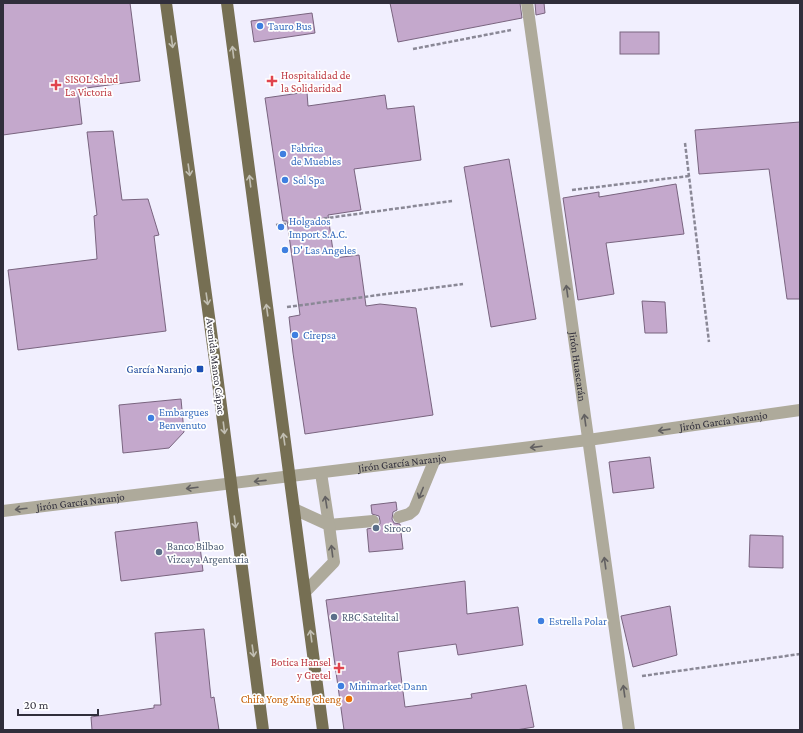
<svg xmlns="http://www.w3.org/2000/svg" width="803" height="733" font-family="'Crimson Pro',serif">
<rect width="100%" height="100%" fill="#f1effe"/>
<g fill="#c4a8cc" stroke="#79647f">
<path d="M3,3H130L140,81L78,89L82,124L3,135Z"/>
<path d="M390,3H520L522,18L398,42Z"/>
<path d="M535,3H544L545,13L536,15Z"/>
<path d="M312,13L315,33L254,42L251,21Z"/>
<rect x="620" y="32" width="39" height="22"/>
<path d="M307,92L308,106L385,95L387,109L414,106L421,160L354,169L361,210L328,215L334,258L359,255L366,306L380,304L416,308L433,415L305,434L293,353L289,317L300,315L287,221H283L265,98Z"/>
<path d="M800,122V299H787L769,169L699,174L695,130Z"/>
<path d="M113,131L122,200L148,199L159,235L154,236L166,331L18,350L8,270L97,259L94,216L97,215L87,132Z"/>
<path d="M509,159L536,319L491,327L464,167Z"/>
<path d="M676,184L684,234L606,243L614,294L578,300L563,198L599,192V197Z"/>
<path d="M642,301L665,302L667,333H645Z"/>
<path d="M181,399L184,432L169,448L123,453L119,405Z"/>
<path d="M650,457L654,488L613,493L609,462Z"/>
<path d="M396,502L397,510L393,512L392,519L394,523L400,524L403,549L369,552L367,529L377,527L380,524V521L379,516L372,514L371,505Z"/>
<path d="M197,522L203,571L121,581L115,532Z"/>
<path d="M750,535L783,536V568L749,567Z"/>
<path d="M465,581L467,614L518,607L523,645L458,655L456,644L398,652L405,707L472,698L471,694L526,685L534,727L516,730H344L326,600Z"/>
<path d="M670,606L677,655L633,667L621,616Z"/>
<path d="M204,629L211,698L214,697L219,730H92L91,717L154,708V705H161L155,633Z"/>
</g>
<g fill="none" stroke-linecap="round" stroke-linejoin="round">
<g stroke="#8a8896" stroke-width="2.5" stroke-dasharray="4 2" stroke-linecap="butt">
<path d="M413,49L511,30"/>
<path d="M685,143L709,342"/>
<path d="M572,190L689,176"/>
<path d="M276,225L452,201"/>
<path d="M287,307L463,284"/>
<path d="M642,676L800,654"/>
</g>
<g stroke="#aeaa9b" stroke-width="12">
<path d="M321,473L329,525L373,521"/>
<path d="M294,509L329,525L334,562L305,592"/>
<path d="M399,517L409,514L414,510L435,459"/>
</g>
<g stroke="#aeaa9b" stroke-width="12">
<path id="s1" d="M527,3L629,730"/>
<path id="s2" d="M3,511L588,440L800,410"/>
</g>
<g stroke="#766f53" stroke-width="12">
<path d="M166,3L217,375L263,730"/>
<path d="M227,3L323,730"/>
</g>
</g>
<defs><path id="oneway-shaft" d="M-6 0H5M1.5-3L5.5 0L1.5 3" fill="none" stroke-width="1.6" stroke-linecap="round" stroke-linejoin="round"/></defs>
<g stroke="#c1beb2">
<use href="#oneway-shaft" transform="translate(172 42) rotate(82)"/>
<use href="#oneway-shaft" transform="translate(233 52) rotate(-97)"/>
<use href="#oneway-shaft" transform="translate(189 170) rotate(82)"/>
<use href="#oneway-shaft" transform="translate(250 181) rotate(-97)"/>
<use href="#oneway-shaft" transform="translate(207 299) rotate(82)"/>
<use href="#oneway-shaft" transform="translate(267 310) rotate(-98)"/>
<use href="#oneway-shaft" transform="translate(224 428) rotate(83)"/>
<use href="#oneway-shaft" transform="translate(284 439) rotate(-98)"/>
<use href="#oneway-shaft" transform="translate(235 522) rotate(83)"/>
<use href="#oneway-shaft" transform="translate(311 636) rotate(-98)"/>
<use href="#oneway-shaft" transform="translate(253 651) rotate(82)"/>
</g>
<g stroke="#626061">
<use href="#oneway-shaft" transform="translate(567 291) rotate(-98)"/>
<use href="#oneway-shaft" transform="translate(585 420) rotate(-98)"/>
<use href="#oneway-shaft" transform="translate(664 430) rotate(172)"/>
<use href="#oneway-shaft" transform="translate(536 447) rotate(173)"/>
<use href="#oneway-shaft" transform="translate(260 481) rotate(174)"/>
<use href="#oneway-shaft" transform="translate(192 488) rotate(173)"/>
<use href="#oneway-shaft" transform="translate(421 493) rotate(112)"/>
<use href="#oneway-shaft" transform="translate(326 502) rotate(-99)"/>
<use href="#oneway-shaft" transform="translate(21 509) rotate(173)"/>
<use href="#oneway-shaft" transform="translate(332 551) rotate(-97)"/>
<use href="#oneway-shaft" transform="translate(605 563) rotate(-98)"/>
<use href="#oneway-shaft" transform="translate(624 691) rotate(-98)"/>
</g>
<g fill="#3f7fe0" stroke="#fff" stroke-width="1.5">
<circle cx="260" cy="26" r="4"/>
<circle cx="283" cy="154" r="4"/>
<circle cx="285" cy="180" r="4"/>
<circle cx="281" cy="227" r="4"/>
<circle cx="285" cy="250" r="4"/>
<circle cx="295" cy="335" r="4"/>
<circle cx="151" cy="418" r="4"/>
<circle cx="541" cy="621" r="4"/>
<circle cx="341" cy="686" r="4"/>
</g>
<g fill="#e0444e" stroke="#fff" stroke-width="1.5">
<path d="M270 75h4v4h4v4h-4v4h-4v-4h-4v-4h4z"/>
<path d="M54 79h4v4h4v4h-4v4h-4v-4h-4v-4h4z"/>
<path d="M337 662h4v4h4v4h-4v4h-4v-4h-4v-4h4z"/>
</g>
<rect fill="#1a4fb4" stroke="#fff" stroke-width="1.5" x="196" y="365" width="8" height="8" rx="2"/>
<g fill="#5c6f8a" stroke="#fff" stroke-width="1.5">
<circle cx="376" cy="528" r="4"/>
<circle cx="159" cy="552" r="4"/>
<circle cx="334" cy="617" r="4"/>
</g>
<circle fill="#e8710a" stroke="#fff" stroke-width="1.5" cx="349" cy="699" r="4"/>
<g text-anchor="middle" stroke-width="3.5" stroke-linejoin="round" paint-order="stroke">
<g font-size="11" fill="#366cbe" stroke="#fff" text-anchor="start">
<text x="268" y="30">Tauro Bus</text>
<text x="291" y="152">Fabrica<tspan x="291" dy="13">de Muebles</tspan></text>
<text x="293" y="184">Sol Spa</text>
<text x="289" y="225">Holgados<tspan x="289" dy="13">Import S.A.C.</tspan></text>
<text x="293" y="254">D' Las Angeles</text>
<text x="303" y="339">Cirepsa</text>
<text x="159" y="416">Embargues<tspan x="159" dy="13">Benvenuto</tspan></text>
<text x="549" y="625">Estrella Polar</text>
<text x="349" y="690">Minimarket Dann</text>
</g>
<g font-size="11" fill="#be3a42" stroke="#fff" text-anchor="start">
<text x="281" y="79">Hospitalidad de<tspan x="281" dy="13">la Solidaridad</tspan></text>
<text x="65" y="83">SISOL Salud<tspan x="65" dy="13">La Victoria</tspan></text>
<text x="331" y="666" text-anchor="end">Botica Hansel<tspan x="331" dy="13">y Gretel</tspan></text>
</g>
<g font-size="11" fill="#302e3b" stroke="#fff">
<text transform="translate(216 366) rotate(83)" y="4">Avenida Manco Cápac</text>
<text dy="4" stroke="none"><textPath href="#s1" startOffset="367">Jirón Huascarán</textPath></text>
<text dy="4" stroke="none"><textPath href="#s2" startOffset="726">Jirón García Naranjo</textPath></text>
<text dy="4" stroke="none"><textPath href="#s2" startOffset="402">Jirón García Naranjo</textPath></text>
<text dy="4" stroke="none"><textPath href="#s2" startOffset="78">Jirón García Naranjo</textPath></text>
</g>
<g font-size="11" fill="#164399" stroke="#fff" text-anchor="end">
<text x="192" y="373">García Naranjo</text>
</g>
<g font-size="11" fill="#4e5e75" stroke="#fff" text-anchor="start">
<text x="384" y="532">Siroco</text>
<text x="167" y="550">Banco Bilbao<tspan x="167" dy="13">Vizcaya Argentaria</tspan></text>
<text x="342" y="621">RBC Satelital</text>
</g>
<g font-size="11" fill="#c56008" stroke="#fff" text-anchor="end">
<text x="341" y="703">Chifa Yong Xing Cheng</text>
</g>
</g>
<rect width="803" height="733" fill="none" stroke="#302e3b" stroke-width="8"/>
<path d="M18 709v6h80v-6" fill="none" stroke="#302e3b" stroke-width="2"/>
<text x="24" y="709" font-size="12" fill="#302e3b" stroke="#ffffff" stroke-width="3" paint-order="stroke">20 m</text>
</svg>
